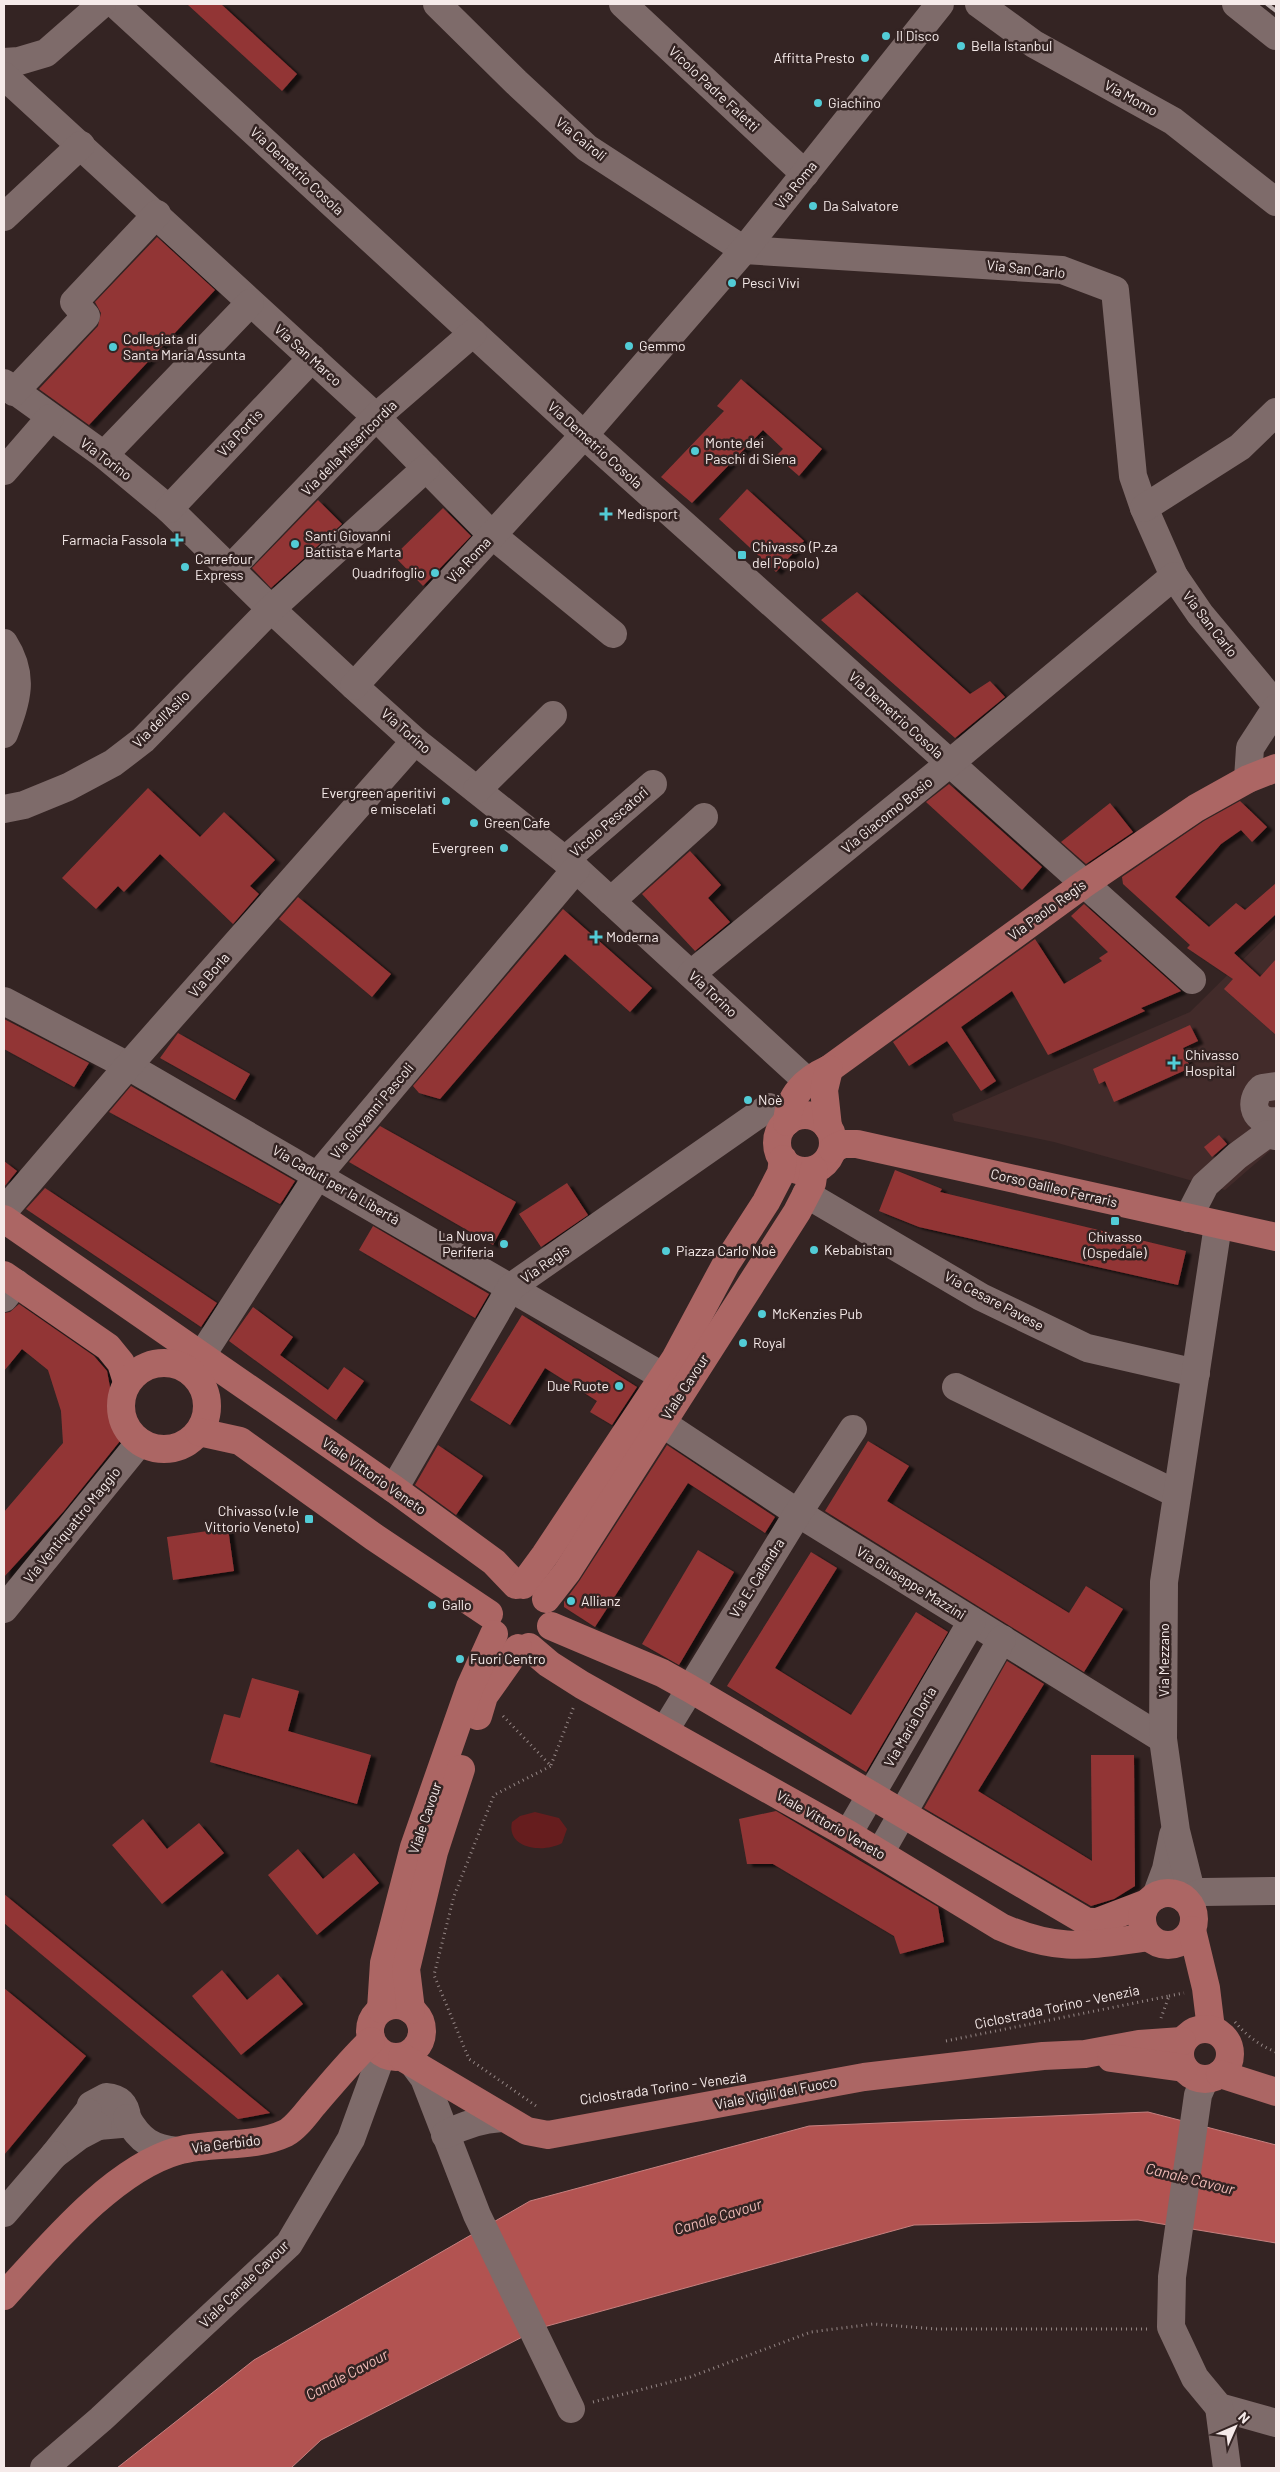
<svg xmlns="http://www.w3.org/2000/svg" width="1280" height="2472" font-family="Barlow,sans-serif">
<defs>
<filter id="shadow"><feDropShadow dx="5.5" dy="3" stdDeviation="1" flood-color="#0009"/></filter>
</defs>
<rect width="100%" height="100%" fill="#342423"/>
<path fill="#422b2a" d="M1276,927V1150H1271L1225,1190L1054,1142L954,1121L952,1114L1190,1012Z"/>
<path fill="#661d1e" d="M535,1812L559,1818L567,1829L562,1843C545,1853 506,1850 512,1822L520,1816Z"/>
<path fill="#b25351" stroke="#c6807f" d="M1148,2112L1276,2145V2243L1138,2220L914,2225L540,2328L321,2440L291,2468H117L254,2360L530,2201L809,2126Z"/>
<g fill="#923636" filter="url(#shadow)">
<path d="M187,4H221L297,74L282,91Z"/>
<path d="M157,237L215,290L89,425L39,389L98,326L101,313L95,302Z"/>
<path d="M741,379L822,449L799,476L776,456L783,449L763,430L692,503L661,477L724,411L717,406Z"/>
<path d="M747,489L804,541L776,572L719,519Z"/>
<path d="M318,500L342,524L271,588L252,568Z"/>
<path d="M443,508L471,536L423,586L394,556Z"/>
<path d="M857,592L970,694L990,681L1005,697L955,738L821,620Z"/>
<path d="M949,784L1042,867L1022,890L926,802Z"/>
<path d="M148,788L200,837L224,812L275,860L250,886L259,894L233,924L160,854L124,892L118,886L96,909L62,878Z"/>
<path d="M1240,801L1267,827L1252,842L1241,830L1221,844L1175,897L1209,927L1236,903L1245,910L1276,883V914L1234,953L1260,977L1276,959V1035L1224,989L1233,979L1187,948L1190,945L1123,884L1122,877L1204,821Z"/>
<path d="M1110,803L1133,832L1086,864L1061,842Z"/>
<path d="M690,851L721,885L708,898L730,922L695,951L642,894Z"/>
<path d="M298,897L391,974L372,997L279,919Z"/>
<path d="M1084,904L1181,991L1141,1008L1145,1011L1048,1055L1012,991L961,1027L996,1081L981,1091L947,1041L909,1066L893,1042L1035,939L1064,984L1102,961L1099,958L1108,952L1071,916Z"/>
<path d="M563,909L652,988L630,1012L565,954L440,1099L419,1093L413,1086Z"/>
<path d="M4,1019L89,1063L74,1087L4,1049Z"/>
<path d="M1190,1025L1198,1041L1183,1048L1190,1068L1114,1102L1105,1081L1099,1084L1093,1069Z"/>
<path d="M178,1033L250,1074L235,1100L160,1058Z"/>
<path d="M131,1086L295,1181L283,1200L280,1204L109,1112Z"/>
<path d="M380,1126L516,1202L493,1245L349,1162Z"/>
<path d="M1219,1135L1227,1144L1212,1157L1204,1147Z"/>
<path d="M4,1161L17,1171L4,1187Z"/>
<path d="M895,1170L942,1189L940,1192L1186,1251L1178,1285L919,1227L879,1211Z"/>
<path d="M567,1183L588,1215L541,1247L519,1214Z"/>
<path d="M45,1188L217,1303L201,1327L26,1209Z"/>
<path d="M373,1226L489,1294L475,1318L359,1250Z"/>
<path d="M19,1304L94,1356L107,1371L120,1441L63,1512L4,1577V1512L63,1443L61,1411L48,1370L22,1349L4,1371V1313L10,1312Z"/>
<path d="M253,1307L293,1337L280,1355L328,1390L344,1367L364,1381L336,1420L229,1341Z"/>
<path d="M522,1315L637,1387L612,1425L590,1412L597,1401L545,1368L510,1425L470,1400Z"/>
<path d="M868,1441L909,1466L887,1501L1069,1613L1086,1586L1123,1609L1084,1672L825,1511Z"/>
<path d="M438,1445L483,1476L456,1515L415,1485Z"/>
<path d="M667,1445L775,1517L765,1533L688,1483L595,1627L564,1607V1602L580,1580Z"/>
<path d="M228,1528L234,1571L173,1580L167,1537Z"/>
<path d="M698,1550L734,1572L679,1665L642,1644Z"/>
<path d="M811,1552L837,1568L775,1668L851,1715L916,1612L948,1632L866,1772L727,1686Z"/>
<path d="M1007,1661L1044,1684L978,1791L1092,1861L1091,1755H1134L1135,1886L1114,1899L1091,1906L924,1808Z"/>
<path d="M252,1678L299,1691L288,1731L371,1755L357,1804L210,1762L224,1714L240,1718Z"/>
<path d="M776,1811L938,1907L944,1942L900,1954L894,1936L773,1864H747L739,1819Z"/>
<path d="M143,1819L167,1849L199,1823L224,1853L162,1904L112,1845Z"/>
<path d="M298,1849L323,1879L354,1853L379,1883L317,1935L268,1875Z"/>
<path d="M4,1894L213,2066L270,2113L238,2119L4,1923Z"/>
<path d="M222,1970L247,2000L278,1974L303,2004L241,2055L192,1996Z"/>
<path d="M4,1988L86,2056L4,2155Z"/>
</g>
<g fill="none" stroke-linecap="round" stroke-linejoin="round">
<g stroke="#958786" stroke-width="3" stroke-dasharray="1 4" stroke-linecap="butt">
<path d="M503,1716L551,1766L494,1795L454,1896L434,1975L469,2059L539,2108"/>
<path d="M551,1765L574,1706"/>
<path d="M1169,1996L1184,1993"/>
<path d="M1235,2022C1246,2035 1260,2046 1276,2052"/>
<path d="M946,2041L1169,1996L1161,2018"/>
<path d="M593,2402L690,2377L811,2332L873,2324L936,2329H1147"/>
</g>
<g stroke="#7e6b6a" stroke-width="28">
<path d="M115,4L584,435L1192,980"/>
<path d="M437,4L516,82L587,148L744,250L1062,270L1115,290L1133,476L1144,508L1174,576L1200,614L1276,705"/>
<path d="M623,4L805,174"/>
<path d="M979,4L1034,44L1173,121L1276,202"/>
<path d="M1236,4L1276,36"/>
<path d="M4,62L19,61L46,53L102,4"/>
<path d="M4,76L376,417L492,535L613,634"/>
<path d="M4,217L81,145"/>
<path d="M4,383L104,455L169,509L271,609L354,686L415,741L576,869L807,1081"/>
<path d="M14,392L86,316L74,302L157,214"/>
<path d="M104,455L250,303"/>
<path d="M4,471L50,418"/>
<path d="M1144,508L1240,447L1276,412"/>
<path d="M169,509L312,358"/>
<path d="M230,569L376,417L473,333"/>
<path d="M4,643C25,676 17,699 4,734"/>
<path d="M354,686L584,435L744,250L940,4"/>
<path d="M1248,779L1250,748L1276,708"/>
<path d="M477,790L553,715"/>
<path d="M4,809L24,805L68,787L113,763L143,740L271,609L426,468"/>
<path d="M565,860L653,784"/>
<path d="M611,901L704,817"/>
<path d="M691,974L950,763L1174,576"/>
<path d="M4,1001L128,1066L664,1377"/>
<path d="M1276,1086L1262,1088C1247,1102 1255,1124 1276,1121"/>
<path d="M806,1194L981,1297L1087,1348L1196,1373"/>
<path d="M4,1211L128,1066L415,741"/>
<path d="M1188,1218L1205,1185L1237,1156L1267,1134L1276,1136"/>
<path d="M4,1298L16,1283"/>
<path d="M191,1372L318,1175L576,869"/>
<path d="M956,1387L1177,1494"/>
<path d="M662,1423L798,1513L1163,1739"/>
<path d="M394,1489L511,1287L769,1107"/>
<path d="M4,1609L140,1442"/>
<path d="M665,1730L798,1513L853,1429"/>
<path d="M848,1834L972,1621"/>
<path d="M880,1853L1002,1639"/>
<path d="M1156,1896L1166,1869L1173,1835"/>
<path d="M1185,1899L1189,1883L1176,1831L1163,1739L1164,1582L1218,1225"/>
<path d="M1185,1899L1203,1892L1276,1891"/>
<path d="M412,2062L424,2078L477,2215L571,2409"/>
<path d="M1205,2079L1198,2095L1172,2277L1171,2327L1195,2378L1219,2407L1276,2423"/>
<path d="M106,2097C119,2098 126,2104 127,2118L121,2124L98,2126L88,2117L91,2105Z"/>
<path d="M88,2112L54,2155L79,2136L98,2126"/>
<path d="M127,2118C140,2141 152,2148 177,2151"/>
<path d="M445,2135C463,2125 482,2119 502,2118"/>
<path d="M4,2213L54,2155"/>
<path d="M1219,2407L1227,2468"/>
<path d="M44,2468L101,2419L289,2244L351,2139L382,2054"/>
</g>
<g stroke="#ac6664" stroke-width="28">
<circle cx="805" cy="1143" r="28"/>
<path d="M787,1122C789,1095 805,1080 829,1069L1084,884L1196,808L1248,779L1276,768"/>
<path d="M828,1127L824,1090L829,1069"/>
<path d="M833,1149L843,1144H857L1276,1237"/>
<path d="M4,1219L394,1489L494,1562L516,1585"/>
<path d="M4,1275L108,1347L121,1363L127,1382"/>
<circle cx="164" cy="1406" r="43"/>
<path d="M199,1432L240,1441L374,1537L489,1614"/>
<path d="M523,1585L545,1555L675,1359L726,1264L766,1202L781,1173L783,1159"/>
<path d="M546,1599L567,1572L797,1212L812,1183L814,1170"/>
<path d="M551,1626L662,1673L689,1688L1087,1922H1097L1147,1903"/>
<path d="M529,1647L549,1664L582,1685L848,1834L1001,1927C1060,1953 1088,1945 1149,1937"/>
<path d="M478,1716L484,1696L518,1648"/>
<circle cx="1168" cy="1919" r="26"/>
<path d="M1192,1930L1206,1988L1211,2029"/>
<circle cx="396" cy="2031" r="26"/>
<path d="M381,2009L384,1963L414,1847L470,1687L494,1634"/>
<path d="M411,2010L406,1969L434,1852L461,1769"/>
<circle cx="1205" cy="2054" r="25"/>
<path d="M402,2057L527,2131L548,2135L864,2077L1043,2056L1085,2054L1139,2044L1182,2041"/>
<path d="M1111,2058L1184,2068"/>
<path d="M1220,2074L1276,2092"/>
<path d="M4,2296C49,2247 112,2170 177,2151C213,2141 252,2149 286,2133C297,2127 307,2112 315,2103C333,2082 351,2060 371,2041"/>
</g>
<path stroke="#b9acab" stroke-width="4" d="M1267,4L1276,11"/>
</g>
<g fill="#52ccd6" stroke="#342423" stroke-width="2">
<circle cx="886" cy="36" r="5"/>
<circle cx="961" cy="46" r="5"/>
<circle cx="865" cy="58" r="5"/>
<circle cx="818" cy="103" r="5"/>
<circle cx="813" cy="206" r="5"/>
<circle cx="732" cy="283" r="5"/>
<circle cx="629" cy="346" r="5"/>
<circle cx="113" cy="347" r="5"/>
<circle cx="695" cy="451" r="5"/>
<path d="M603.5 506.5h5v5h5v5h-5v5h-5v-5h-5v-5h5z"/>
<path d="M174.5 532.5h5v5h5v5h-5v5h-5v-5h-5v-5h5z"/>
<circle cx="295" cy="544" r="5"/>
<rect x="737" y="550" width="10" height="10" rx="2.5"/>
<circle cx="185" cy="567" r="5"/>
<circle cx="435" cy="573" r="5"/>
<circle cx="446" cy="801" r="5"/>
<circle cx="474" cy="823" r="5"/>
<circle cx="504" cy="848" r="5"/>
<path d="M593.5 929.5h5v5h5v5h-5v5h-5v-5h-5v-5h5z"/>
<path d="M1171.5 1055.5h5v5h5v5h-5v5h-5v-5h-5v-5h5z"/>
<circle cx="748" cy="1100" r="5"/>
<rect x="1110" y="1216" width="10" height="10" rx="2.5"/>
<circle cx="504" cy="1244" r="5"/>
<circle cx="814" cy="1250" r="5"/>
<circle cx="666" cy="1251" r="5"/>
<circle cx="762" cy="1314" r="5"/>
<circle cx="743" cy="1343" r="5"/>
<circle cx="619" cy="1386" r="5"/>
<rect x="304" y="1514" width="10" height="10" rx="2.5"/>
<circle cx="571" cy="1601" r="5"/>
<circle cx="432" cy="1605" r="5"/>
<circle cx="460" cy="1659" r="5"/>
</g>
<g text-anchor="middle" stroke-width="5" stroke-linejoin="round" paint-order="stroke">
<g font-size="14" fill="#f5eae9" stroke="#342423" text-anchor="start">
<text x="896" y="41">Il Disco</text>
<text x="971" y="51">Bella Istanbul</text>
<text x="855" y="63" text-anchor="end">Affitta Presto</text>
<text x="828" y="108">Giachino</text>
<text x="823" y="211">Da Salvatore</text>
<text x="742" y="288">Pesci Vivi</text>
<text x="123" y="344">Collegiata di<tspan x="123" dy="16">Santa Maria Assunta</tspan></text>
<text x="639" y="351">Gemmo</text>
<text x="705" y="448">Monte dei<tspan x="705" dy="16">Paschi di Siena</tspan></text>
<text x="617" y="519">Medisport</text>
<text x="305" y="541">Santi Giovanni<tspan x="305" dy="16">Battista e Marta</tspan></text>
<text x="167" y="545" text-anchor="end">Farmacia Fassola</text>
<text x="752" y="552">Chivasso (P.za<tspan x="752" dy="16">del Popolo)</tspan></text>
<text x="195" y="564">Carrefour<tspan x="195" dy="16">Express</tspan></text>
<text x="425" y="578" text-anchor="end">Quadrifoglio</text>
<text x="436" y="798" text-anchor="end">Evergreen aperitivi<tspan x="436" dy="16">e miscelati</tspan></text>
<text x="484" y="828">Green Cafe</text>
<text x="494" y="853" text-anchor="end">Evergreen</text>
<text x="606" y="942">Moderna</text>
<text x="1185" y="1060">Chivasso<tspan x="1185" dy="16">Hospital</tspan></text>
<text x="758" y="1105">Noè</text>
<text x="494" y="1241" text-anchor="end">La Nuova<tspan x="494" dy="16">Periferia</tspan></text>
<text x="1115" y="1242" text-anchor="middle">Chivasso<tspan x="1115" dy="16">(Ospedale)</tspan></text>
<text x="824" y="1255">Kebabistan</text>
<text x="676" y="1256">Piazza Carlo Noè</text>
<text x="772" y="1319">McKenzies Pub</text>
<text x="753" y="1348">Royal</text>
<text x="609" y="1391" text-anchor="end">Due Ruote</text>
<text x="299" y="1516" text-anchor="end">Chivasso (v.le<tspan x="299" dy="16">Vittorio Veneto)</tspan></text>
<text x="581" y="1606">Allianz</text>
<text x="442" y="1610">Gallo</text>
<text x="470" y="1664">Fuori Centro</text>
</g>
<g font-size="14" fill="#f5eae9" stroke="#342423">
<text transform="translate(714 89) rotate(43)" y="5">Vicolo Padre Faletti</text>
<text transform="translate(1131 98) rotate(29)" y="5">Via Momo</text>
<text transform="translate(581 139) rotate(39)" y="5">Via Cairoli</text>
<text transform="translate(297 171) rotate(43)" y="5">Via Demetrio Cosola</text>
<text transform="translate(796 185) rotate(-51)" y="5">Via Roma</text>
<text transform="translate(1026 269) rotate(6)" y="5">Via San Carlo</text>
<text transform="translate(308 355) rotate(42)" y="5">Via San Marco</text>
<text transform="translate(240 433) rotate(-47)" y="5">Via Portis</text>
<text transform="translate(595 445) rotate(42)" y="5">Via Demetrio Cosola</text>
<text transform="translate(349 448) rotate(-45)" y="5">Via della Misericordia</text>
<text transform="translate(106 459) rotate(37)" y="5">Via Torino</text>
<text transform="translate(469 560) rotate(-47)" y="5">Via Roma</text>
<text transform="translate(1210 624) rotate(52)" y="5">Via San Carlo</text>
<text transform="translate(896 715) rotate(42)" y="5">Via Demetrio Cosola</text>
<text transform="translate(161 719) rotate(-45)" y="5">Via dell'Asilo</text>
<text transform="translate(406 731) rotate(41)" y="5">Via Torino</text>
<text transform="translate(887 815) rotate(-39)" y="5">Via Giacomo Bosio</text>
<text transform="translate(609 822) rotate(-41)" y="5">Vicolo Pescatori</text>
<text transform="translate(1047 910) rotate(-36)" y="5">Via Paolo Regis</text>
<text transform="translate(209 975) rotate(-49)" y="5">Via Borla</text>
<text transform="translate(713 994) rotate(43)" y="5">Via Torino</text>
<text transform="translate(372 1111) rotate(-50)" y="5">Via Giovanni Pascoli</text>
<text transform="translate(336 1185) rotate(30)" y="5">Via Caduti per la Libertà</text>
<text transform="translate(1054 1188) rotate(13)" y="5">Corso Galileo Ferraris</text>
<text transform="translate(545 1264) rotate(-35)" y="5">Via Regis</text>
<text transform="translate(994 1301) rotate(28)" y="5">Via Cesare Pavese</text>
<text transform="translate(685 1387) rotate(-57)" y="5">Viale Cavour</text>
<text transform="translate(374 1476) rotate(35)" y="5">Viale Vittorio Veneto</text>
<text transform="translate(72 1525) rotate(-51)" y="5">Via Ventiquattro Maggio</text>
<text transform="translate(757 1578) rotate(-58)" y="5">Via E. Calandra</text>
<text transform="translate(911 1583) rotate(32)" y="5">Via Giuseppe Mazzini</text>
<text transform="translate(1164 1660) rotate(-90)" y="5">Via Mezzano</text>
<text transform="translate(910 1727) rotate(-60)" y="5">Via Maria Doria</text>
<text transform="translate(425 1818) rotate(-71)" y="5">Viale Cavour</text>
<text transform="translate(831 1825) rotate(30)" y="5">Viale Vittorio Veneto</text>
<text transform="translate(1057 2007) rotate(-12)" y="5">Ciclostrada Torino - Venezia</text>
<text transform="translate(663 2088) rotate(-8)" y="5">Ciclostrada Torino - Venezia</text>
<text transform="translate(776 2093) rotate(-11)" y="5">Viale Vigili del Fuoco</text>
<text transform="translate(226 2144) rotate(-7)" y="5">Via Gerbido</text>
<text transform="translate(244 2284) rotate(-44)" y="5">Viale Canale Cavour</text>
</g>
<g font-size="15" font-style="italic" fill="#f0bbb7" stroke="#342423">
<text transform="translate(1190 2179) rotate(14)" y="5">Canale Cavour</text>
<text transform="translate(718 2217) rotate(-17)" y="5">Canale Cavour</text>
<text transform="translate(347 2375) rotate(-28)" y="5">Canale Cavour</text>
</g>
</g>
<rect width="1280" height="2472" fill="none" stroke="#f5eae9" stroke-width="10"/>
<g transform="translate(1235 2427) rotate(45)" stroke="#342423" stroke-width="4" paint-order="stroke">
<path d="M0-4L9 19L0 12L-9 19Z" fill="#f5eae9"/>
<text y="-8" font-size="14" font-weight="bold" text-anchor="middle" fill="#f5eae9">N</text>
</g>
</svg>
